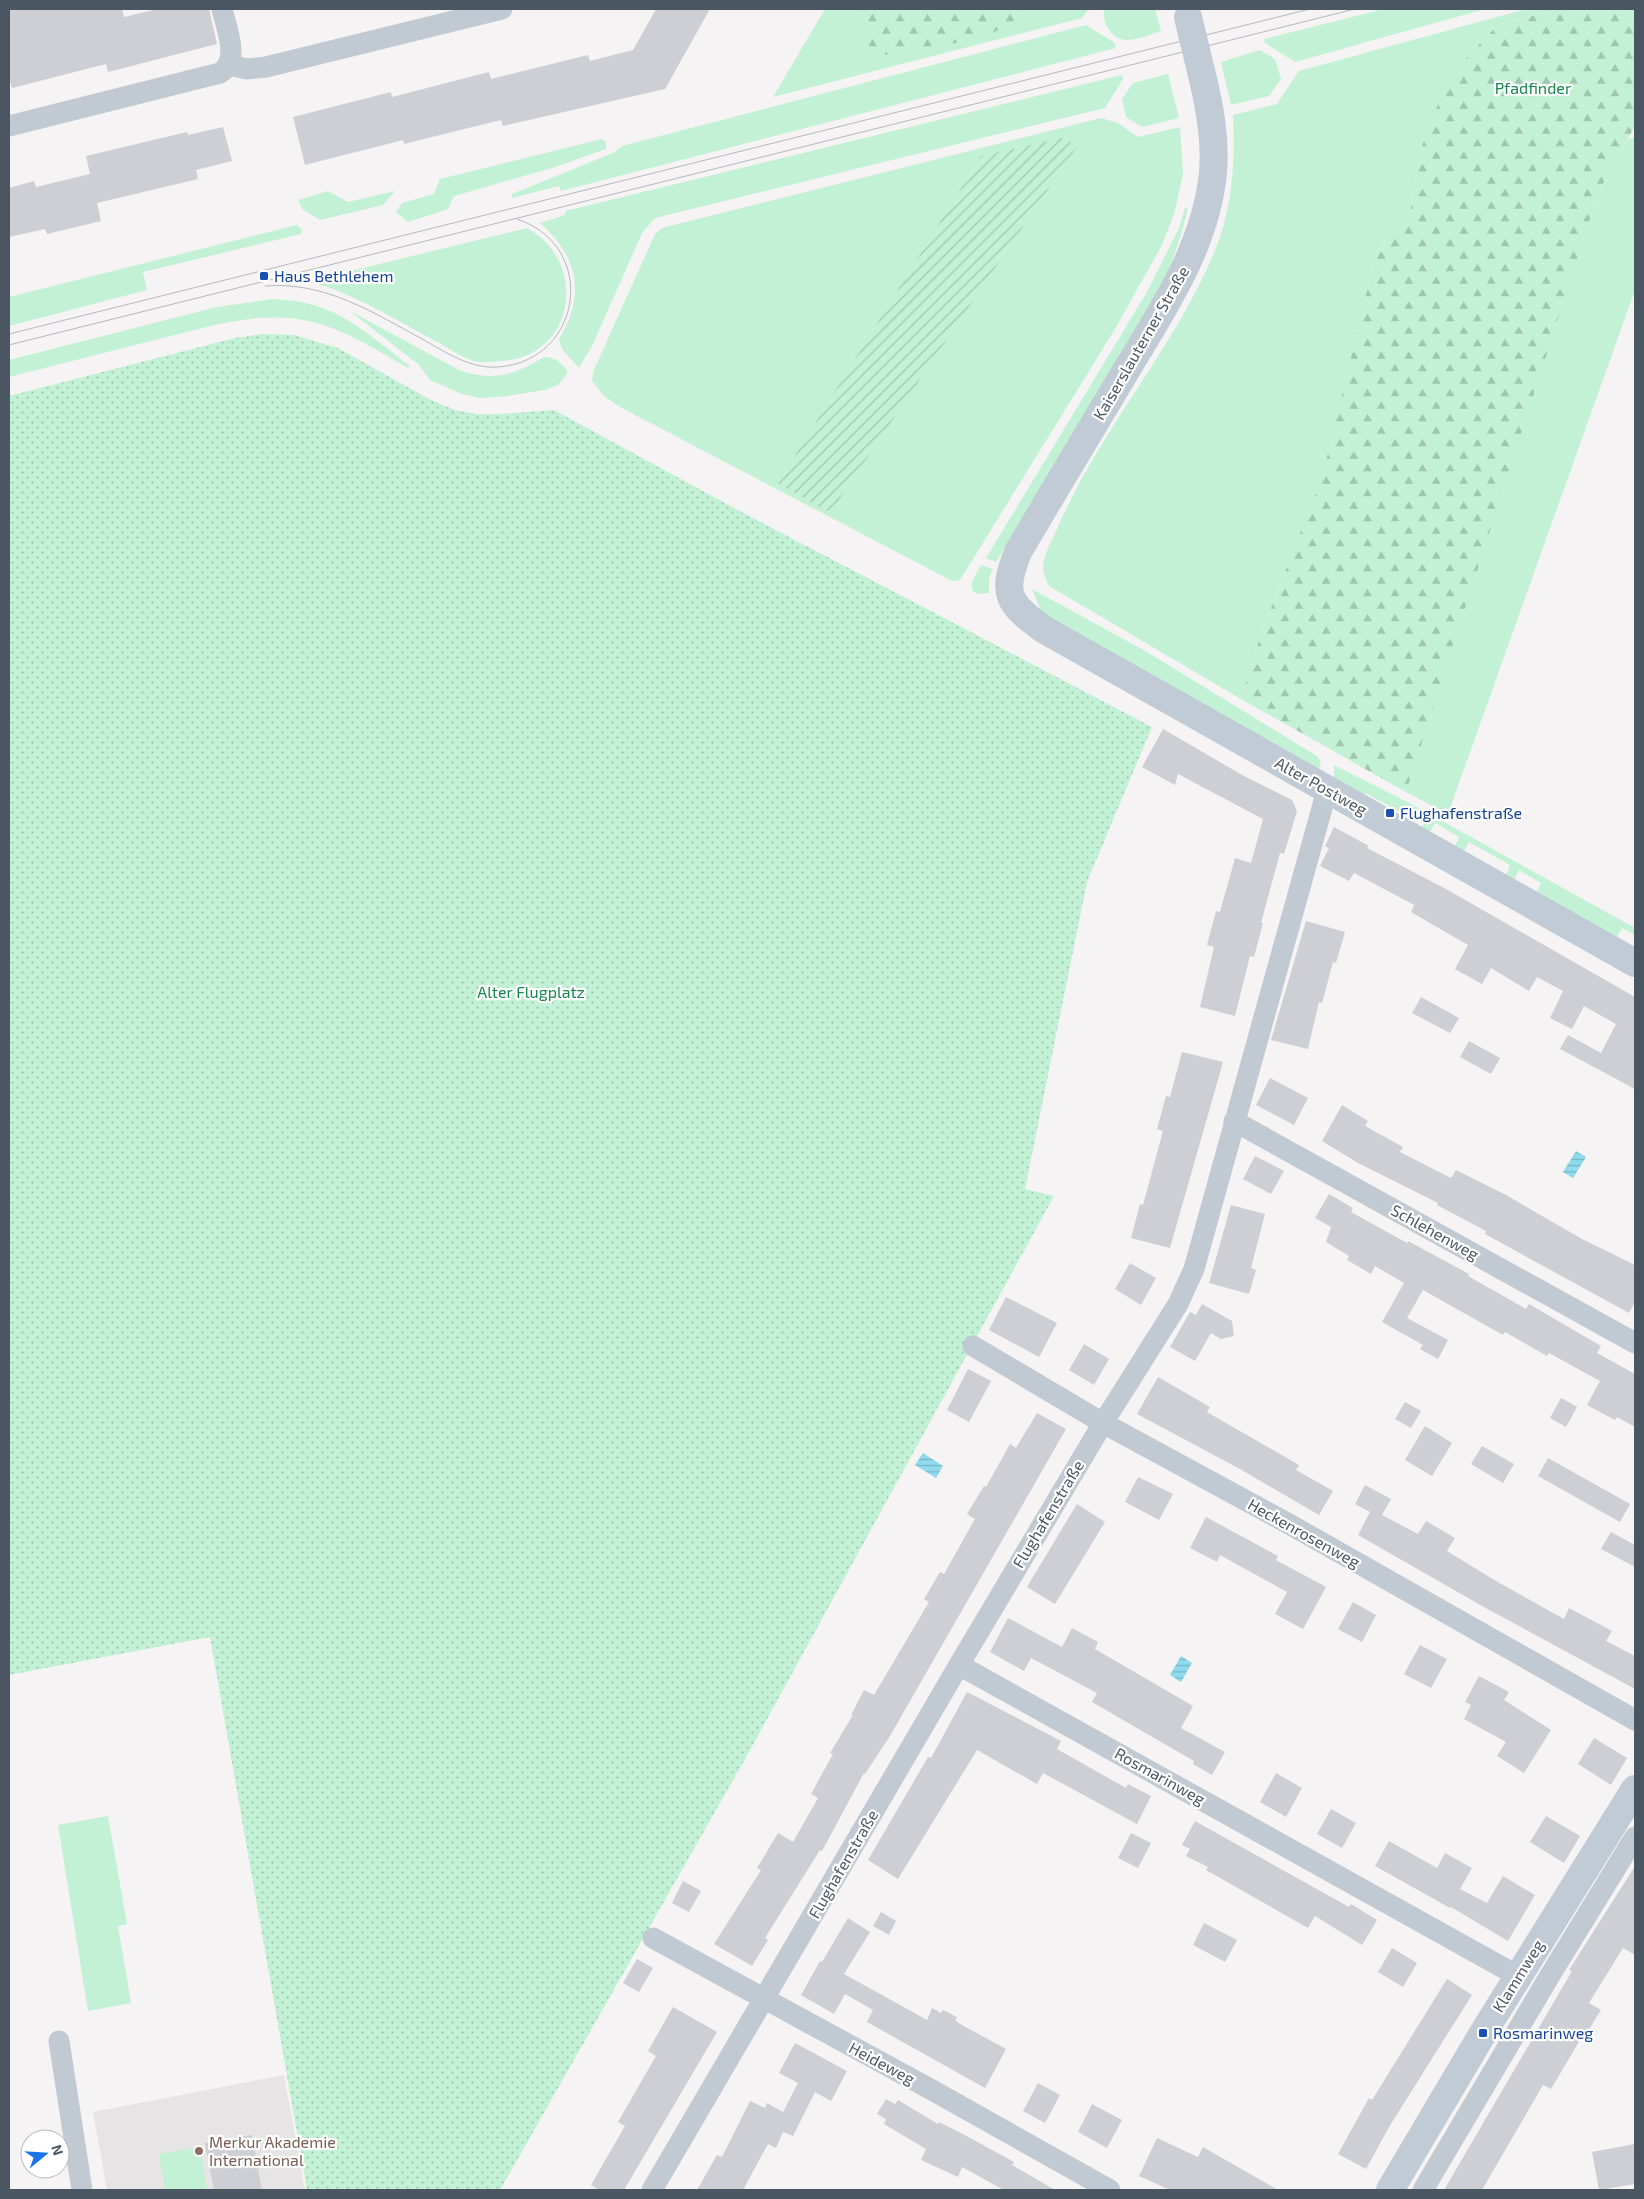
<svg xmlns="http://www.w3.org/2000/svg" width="1644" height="2199" font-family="'Exo 2',sans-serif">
<defs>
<pattern id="forest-firs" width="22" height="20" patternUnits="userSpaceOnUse" patternTransform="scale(1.25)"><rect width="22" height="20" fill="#c3f1d5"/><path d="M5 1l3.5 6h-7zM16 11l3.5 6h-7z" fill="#a0c6b0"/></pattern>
<pattern id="park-dots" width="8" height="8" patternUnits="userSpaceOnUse" patternTransform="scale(1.25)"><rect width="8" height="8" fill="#c3f1d5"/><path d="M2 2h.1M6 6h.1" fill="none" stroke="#a0c6b0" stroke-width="1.8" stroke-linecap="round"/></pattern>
<pattern id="garden-furrows" width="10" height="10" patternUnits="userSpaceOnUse" patternTransform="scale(1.25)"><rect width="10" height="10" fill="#c3f1d5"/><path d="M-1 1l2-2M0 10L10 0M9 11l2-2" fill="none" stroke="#a0c6b0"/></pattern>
<pattern id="water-rules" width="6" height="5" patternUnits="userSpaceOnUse" patternTransform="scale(1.25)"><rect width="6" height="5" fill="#90daee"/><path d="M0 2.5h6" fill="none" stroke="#78b4c4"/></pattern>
</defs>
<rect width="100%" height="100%" fill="#f5f3f3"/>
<path fill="#e6e4e5" d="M284,2075L305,2190H107L93,2112Z"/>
<g fill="#c3f1d5">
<path d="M825,9H863L865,37L1010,25L1023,9H1089L1082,18L773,97Z"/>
<path d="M1104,9H1155L1161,31C1151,34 1138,40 1127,40C1111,40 1102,22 1104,9Z"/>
<path d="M1384,9H1485L1295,62L1265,43L1264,39Z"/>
<path d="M1526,9H1559L1498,25L1422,146L1410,211L1376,253L1324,473L1261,634L1241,699L1049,586C1047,581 1043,574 1043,568C1043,555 1052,540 1057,529C1098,433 1173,350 1214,253C1233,209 1235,162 1233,115L1277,104L1299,71Z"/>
<path d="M1086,25L1115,43L1116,48L561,191L559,186L512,198V194L613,153L622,146Z"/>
<path d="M1260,50L1275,59L1281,79L1269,96L1231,105L1221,62Z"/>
<path d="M1168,74L1179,118L1142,127L1126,117L1122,99L1133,83Z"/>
<path d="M1122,75L1123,79L1105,108L655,218L642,233L593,344L579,368L562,349L559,339C586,295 578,256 540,223L565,215V211Z"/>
<path d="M1101,118L1118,123L1138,137L1180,127L1183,173L1175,211L1162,245L1115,329L960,580L952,581L622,408L605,397L592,381L593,372L655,234L662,228Z"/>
<path d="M1635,138V290L1448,814L1404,791L1599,191L1628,139Z"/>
<path d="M602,139L606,142V149L552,168L454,196L448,209L408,222L396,212L402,203L434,194L440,179Z"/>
<path d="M328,191L348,202L395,191L383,205L320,220L302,209L298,200Z"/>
<path d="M1185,208L1188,209C1180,241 1170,270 1155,299L996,562L986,558L1147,292L1179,228Z"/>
<path d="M297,225L302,230L301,234L143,272L147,290L9,326V297Z"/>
<path d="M527,228C586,260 577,348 511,360C500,361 483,364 473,361C461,357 450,349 439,343C399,322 362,298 319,284L318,279Z"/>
<path d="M273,299C336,301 362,330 410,366L408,368C332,324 304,306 214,325L9,377V360L217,307Z"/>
<path d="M350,311L459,370C494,382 514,375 544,357C554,356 561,363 567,370V374L558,385L545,390L507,396L480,398L462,394L430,380L419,365Z"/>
<path d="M981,565L993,569L989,578V593L979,594L973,591L971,584Z"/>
<path d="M1032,589L1147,652L1317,756L1321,762L1318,772L1063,630L1042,613Z"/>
<path d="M1334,765L1415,806L1635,928V935L1622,928L1614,942L1535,896L1541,883L1519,870L1512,884L1504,880L1510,865L1469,842L1462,855L1453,850L1459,837L1435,823L1428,836L1420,832L1426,818L1413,810L1410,817L1365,793L1361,799L1334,784Z"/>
<path d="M108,1816L127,1924L118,1926L131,2003L88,2011L58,1825Z"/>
<path d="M200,2147L207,2190H165L159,2154Z"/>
</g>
<g fill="url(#forest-firs)">
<path d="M863,9H1023L1010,25L982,37L895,56L872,52L865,37Z"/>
<path d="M1559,9H1635V126L1599,191L1406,792L1241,699L1261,634L1323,474L1376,253L1410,211L1422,146L1449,76L1498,25Z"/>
</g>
<path fill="url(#park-dots)" d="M263,334L294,335L338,348L429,399L455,410L476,414H502L554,410L734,508L1152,727L1087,882L1025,1189L1054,1196L749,1752L500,2190H307L210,1637L9,1675V396L235,338Z"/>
<path fill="url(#garden-furrows)" d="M1062,138L1078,145L830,513L778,483L981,156Z"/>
<g fill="url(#water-rules)">
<path d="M1576,1151L1586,1157L1573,1178L1563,1172Z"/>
<path d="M923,1453L943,1466L936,1478L915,1465Z"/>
<path d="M1181,1656L1192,1663L1181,1682L1170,1675Z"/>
</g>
<g fill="#cdcfd5">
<path d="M9,9H122L124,17L157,9H209L217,44L108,72L106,64L12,88L9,78Z"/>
<path d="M656,9H710L665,89L503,126L501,120L404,144L403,140L305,165L293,117L391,92L392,97L489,72L491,79L588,55L590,61L633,50Z"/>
<path d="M223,127L232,161L196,170L198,179L97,203L101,221L47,234L45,229L9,237V188L34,181L36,187L90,174L86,156L187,132L188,135Z"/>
<path d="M1163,729L1244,776L1292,800L1297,811L1284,854L1280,853L1261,923H1263L1254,957L1250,956L1235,1016L1200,1007L1214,947L1207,945L1216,911L1220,912L1235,858L1251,863L1263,819L1178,774L1175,785L1142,767Z"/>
<path d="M1334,827L1369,846L1367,848L1446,889L1635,997V1089L1560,1049L1568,1035L1601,1053L1616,1024L1584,1006L1572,1029L1550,1018L1563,991L1537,977L1529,991L1491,968L1482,984L1455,969L1468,945L1411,912L1414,905L1354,873L1349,881L1320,866L1329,848L1325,846Z"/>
<path d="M1306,921L1345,932L1336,963L1333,962L1322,1003L1319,1002L1308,1049L1271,1040Z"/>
<path d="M1421,997L1459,1018L1450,1033L1412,1013Z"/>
<path d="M1469,1041L1500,1058L1491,1074L1460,1057Z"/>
<path d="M1182,1052L1223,1062L1170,1248L1131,1238L1140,1204L1143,1205L1163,1131L1157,1129L1166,1096L1170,1097Z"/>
<path d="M1270,1078L1308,1098L1294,1125L1256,1105Z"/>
<path d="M1342,1105L1368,1121L1365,1126L1403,1147L1400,1152L1451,1178L1456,1170L1506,1195L1582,1239L1635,1265V1302L1629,1313L1485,1234L1486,1231L1437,1205L1438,1203L1358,1163L1322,1141Z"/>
<path d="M1255,1156L1284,1171L1271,1194L1243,1179Z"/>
<path d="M1329,1194L1353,1208L1351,1212L1407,1243L1408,1241L1469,1274L1468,1276L1526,1309L1529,1304L1601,1346L1597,1353L1635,1374V1427L1617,1417L1615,1420L1587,1405L1600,1381L1549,1353L1547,1356L1505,1332L1503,1335L1423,1290L1407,1318L1448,1340L1438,1359L1420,1349L1423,1345L1382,1322L1404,1283L1375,1266L1371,1274L1347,1260L1349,1256L1326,1242L1331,1227L1315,1218Z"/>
<path d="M1231,1205L1265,1214L1251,1268L1256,1270L1249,1294L1209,1283Z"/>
<path d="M1130,1263L1156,1278L1141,1305L1115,1289Z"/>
<path d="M1006,1297L1057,1323L1039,1357L989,1330Z"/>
<path d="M1202,1304L1232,1321L1234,1336L1221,1339L1211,1333L1195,1361L1170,1347L1190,1312L1196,1315Z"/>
<path d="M1084,1344L1109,1359L1094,1385L1069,1370Z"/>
<path d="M968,1369L991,1381L969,1422L947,1410Z"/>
<path d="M1158,1377L1210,1407L1207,1412L1299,1465L1296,1470L1333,1491L1319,1515L1240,1469L1137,1414Z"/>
<path d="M1561,1398L1577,1407L1566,1427L1550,1418Z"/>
<path d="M1405,1402L1421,1411L1411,1428L1395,1419Z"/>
<path d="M1037,1413L1066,1429L890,1736L865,1774L864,1773L822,1851L820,1850L765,1938L768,1940L752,1966L714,1944L761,1870L757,1868L778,1833L793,1842L818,1798L811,1794L833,1754L830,1753L853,1715H851L864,1690L874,1695L929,1602L924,1599L940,1572L944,1574L975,1519L967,1514L984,1486L986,1487L1010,1444L1016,1448Z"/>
<path d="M1425,1426L1452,1443L1432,1476L1405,1460Z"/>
<path d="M1482,1446L1514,1464L1503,1483L1471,1464Z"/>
<path d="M1548,1458L1630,1504L1620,1522L1538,1476Z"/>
<path d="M1138,1477L1173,1494L1159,1520L1125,1502Z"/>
<path d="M1365,1485L1391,1499L1382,1515L1418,1534L1426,1521L1455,1538L1447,1551L1496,1581L1564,1619L1569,1608L1612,1631L1606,1641L1635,1656V1689L1482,1606L1358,1535L1370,1512L1355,1504Z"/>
<path d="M1077,1504L1105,1522L1055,1604L1027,1587Z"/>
<path d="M1206,1517L1278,1556L1276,1560L1326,1587L1303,1629L1275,1614L1287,1592L1220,1555L1217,1562L1190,1548Z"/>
<path d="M1611,1532L1635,1545V1567L1601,1549Z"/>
<path d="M1353,1602L1376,1615L1362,1642L1338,1629Z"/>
<path d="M1008,1618L1062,1647L1072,1628L1098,1642L1095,1649L1193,1706L1181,1728L1225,1752L1212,1775L1193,1764L1194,1761L1092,1702L1097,1693L1031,1658L1024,1671L990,1652Z"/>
<path d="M1420,1645L1447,1659L1431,1688L1404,1674Z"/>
<path d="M1479,1676L1509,1692L1504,1700L1551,1730L1524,1773L1497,1756L1506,1742L1464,1719L1471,1705L1465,1702Z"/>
<path d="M967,1692L1061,1741L1057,1749L1126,1788L1128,1784L1151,1796L1137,1824L1043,1773L1037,1784L977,1750L898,1879L868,1860L928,1757L931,1758Z"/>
<path d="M1594,1738L1627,1758L1611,1785L1578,1764Z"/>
<path d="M1276,1773L1302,1788L1286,1817L1260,1802Z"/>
<path d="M1331,1809L1356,1823L1342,1848L1317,1834Z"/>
<path d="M1546,1816L1580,1836L1564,1863L1530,1842Z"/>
<path d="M1195,1821L1349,1907L1351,1904L1377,1920L1362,1945L1315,1916L1308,1928L1206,1870L1208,1867L1186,1856L1190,1849L1182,1845Z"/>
<path d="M1131,1833L1151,1843L1138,1868L1118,1858Z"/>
<path d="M1389,1841L1437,1868L1445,1853L1472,1868L1460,1889L1487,1903L1503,1876L1535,1895L1508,1941L1451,1907L1450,1908L1375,1866Z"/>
<path d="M1635,1866V1955L1623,1948L1589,2003L1601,2010L1582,2041L1580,2040L1551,2089L1543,2085L1482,2190H1444L1572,1971L1569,1970Z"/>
<path d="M683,1881L701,1891L689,1912L672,1903Z"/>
<path d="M881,1912L896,1921L889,1935L873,1926Z"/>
<path d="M848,1918L870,1932L844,1974L927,2020L932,2008L941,2013L943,2010L957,2017L955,2020L960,2024L1006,2049L985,2088L867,2022L873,2010L845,1994L834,2014L801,1995L820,1961L822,1962Z"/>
<path d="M1204,1923L1237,1940L1225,1962L1193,1945Z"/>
<path d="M1392,1948L1417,1963L1403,1987L1378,1972Z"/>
<path d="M637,1959L653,1968L639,1992L623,1983Z"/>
<path d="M1447,1979L1472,1995L1389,2127L1366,2169L1338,2154L1369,2098L1372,2100Z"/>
<path d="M673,2007L717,2032L624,2190H599L591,2185L625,2126L618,2122L656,2056L648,2051Z"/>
<path d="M795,2043L847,2071L831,2101L815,2092L793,2136L783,2132L776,2148L768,2144L743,2190H697L717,2155L722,2157L750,2101L765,2108L767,2103L783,2112L798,2083L779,2073Z"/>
<path d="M1038,2083L1060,2095L1045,2123L1023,2111Z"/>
<path d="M886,2099L895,2104L898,2100L938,2124L939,2122L961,2133L1014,2162L1012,2165L1055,2190H1004L962,2167L958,2177L921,2160L926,2149L884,2124L886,2119L877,2114Z"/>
<path d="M1092,2104L1122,2120L1107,2148L1078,2132Z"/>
<path d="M252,2135L262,2190H214L205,2143Z"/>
<path d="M1157,2138L1198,2157L1203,2147L1278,2190H1170L1139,2176Z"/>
<path d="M1635,2144V2184L1599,2190L1592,2152Z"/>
</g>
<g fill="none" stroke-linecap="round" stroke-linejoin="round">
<g stroke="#c1cad2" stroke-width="21">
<path d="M229,65L247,69L266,67L502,9"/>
<path d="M9,126L220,73C241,60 226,28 222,9"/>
<path d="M1234,1121L1635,1343"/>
<path d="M973,1346L1103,1423L1289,1524L1635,1720"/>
<path d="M959,1665L1518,1976"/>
<path d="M653,1938L932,2090L1110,2190"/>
<path d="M59,2041L82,2190"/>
<path d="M652,2190L959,1665L1103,1423L1178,1304L1194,1269L1327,790"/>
<path d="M1423,2190L1549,1977L1635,1837"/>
</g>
<g stroke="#c1cbd6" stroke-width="28">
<path d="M1201,71C1209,103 1216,138 1213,172C1206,249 1159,315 1121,379C1087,436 1052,494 1018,552C1001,594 1008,603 1043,629L1635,963"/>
<path d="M1390,2190L1483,2033L1635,1789"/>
</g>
<g stroke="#b5b8bd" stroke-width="1">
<path d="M265,286C325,281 374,313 424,340C447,353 471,369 498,367C583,361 599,246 517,219"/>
<path d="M9,334L1310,9"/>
<path d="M9,345L1355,9"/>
</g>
<path stroke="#c1cbd6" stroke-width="28" d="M1188,17L1201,71"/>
</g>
<g fill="#1a4fb4" stroke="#fff" stroke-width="2">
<rect x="259" y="271" width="10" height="10" rx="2.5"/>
<rect x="1385" y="808" width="10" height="10" rx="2.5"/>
<rect x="1478" y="2028" width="10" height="10" rx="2.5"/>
</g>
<circle fill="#8d6e63" stroke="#fff" stroke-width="2" cx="199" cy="2151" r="5"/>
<g text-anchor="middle" stroke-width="4.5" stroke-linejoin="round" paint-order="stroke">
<g font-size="16" fill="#17864f" stroke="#fff">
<text x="1533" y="94">Pfadfinder</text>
<text x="531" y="998">Alter Flugplatz</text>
</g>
<g font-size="16" fill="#164399" stroke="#fff" text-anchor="start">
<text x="274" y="282">Haus Bethlehem</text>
<text x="1400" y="819">Flughafenstraße</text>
<text x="1493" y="2039">Rosmarinweg</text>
</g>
<g font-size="16" fill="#4a5661" stroke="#fff">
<text transform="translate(1141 343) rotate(-60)" y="6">Kaiserslauterner Straße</text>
<text transform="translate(1321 786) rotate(29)" y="6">Alter Postweg</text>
<text transform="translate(1435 1232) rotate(29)" y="6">Schlehenweg</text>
<text transform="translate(1048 1514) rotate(-59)" y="6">Flughafenstraße</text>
<text transform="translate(1304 1533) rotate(29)" y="6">Heckenrosenweg</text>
<text transform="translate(1160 1776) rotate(29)" y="6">Rosmarinweg</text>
<text transform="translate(843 1864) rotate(-60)" y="6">Flughafenstraße</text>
<text transform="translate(1518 1976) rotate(-58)" y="6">Klammweg</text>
<text transform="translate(882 2063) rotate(28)" y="6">Heideweg</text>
</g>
<g font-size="16" fill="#785e54" stroke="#fff" text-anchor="start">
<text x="209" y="2148">Merkur Akademie<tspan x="209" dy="18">International</tspan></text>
</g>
</g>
<rect width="1644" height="2199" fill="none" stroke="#4a5661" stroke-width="20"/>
<g transform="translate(45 2154) rotate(72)"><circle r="24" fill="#ffffff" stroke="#b7bbc0"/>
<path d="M0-4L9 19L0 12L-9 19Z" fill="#1a73e8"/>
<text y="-8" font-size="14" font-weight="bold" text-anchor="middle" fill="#4a5661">N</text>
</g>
</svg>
